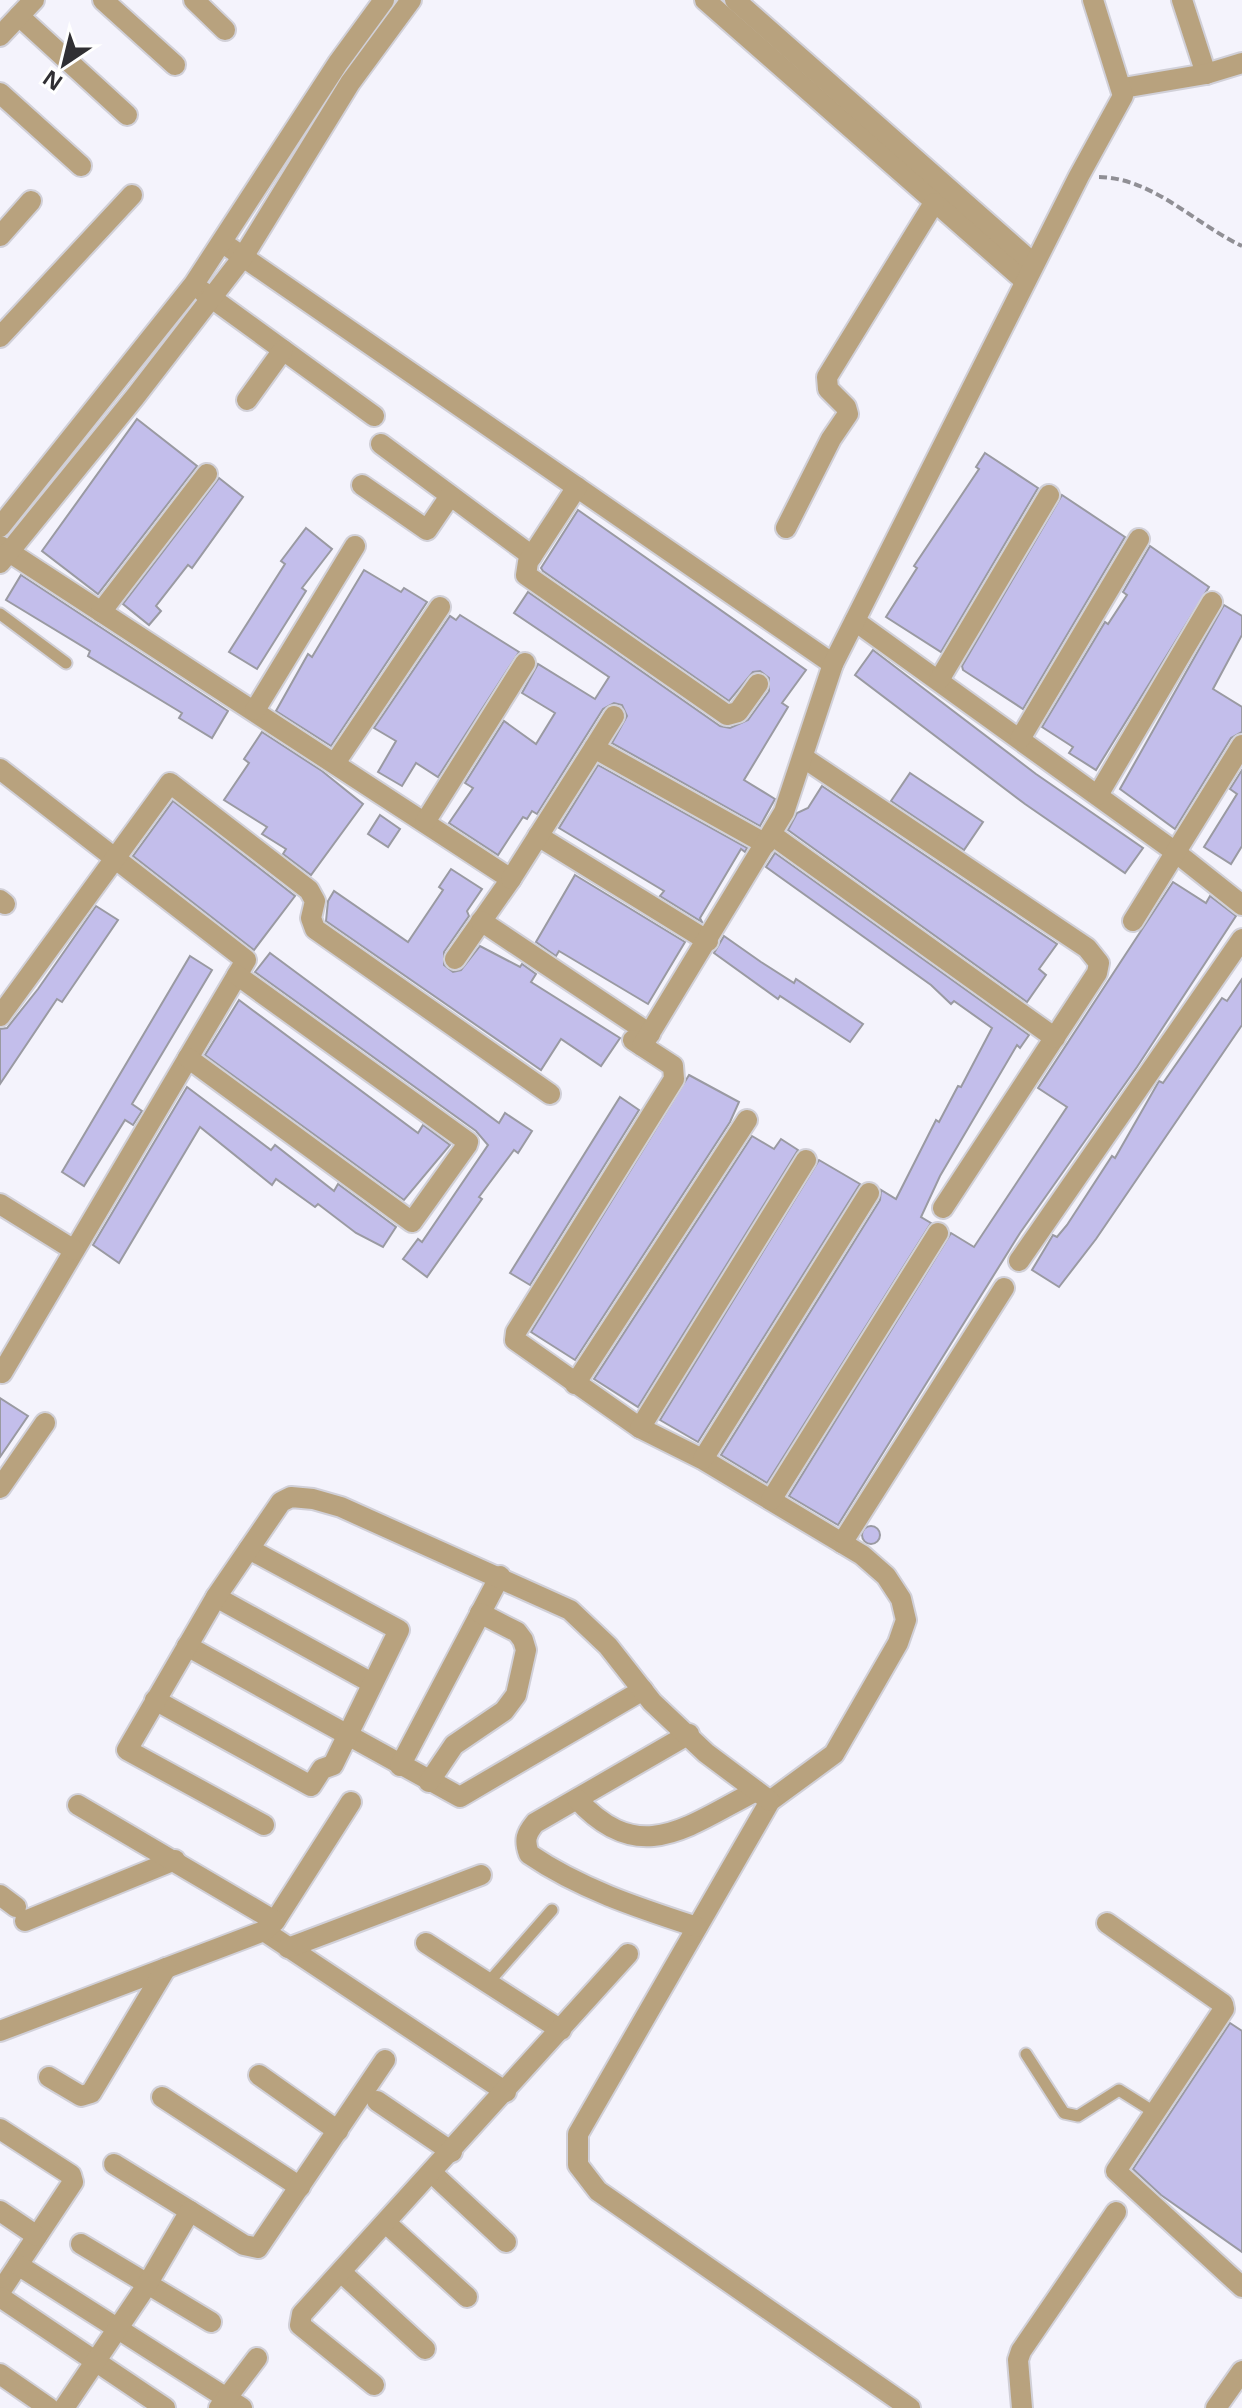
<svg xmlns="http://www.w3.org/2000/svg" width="1242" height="2408" font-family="'Open Sans',sans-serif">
<rect width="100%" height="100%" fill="#f4f3fc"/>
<g fill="#c3beeb" stroke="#9a9aa2" stroke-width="2">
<path d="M137,419L197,466L98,594L42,551Z"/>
<path d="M985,453L1038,488L941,652L886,617L917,568L914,566L979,469L976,467Z"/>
<path d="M219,478L243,497L192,568L188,565L156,606L161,611L149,625L123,604Z"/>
<path d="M1062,495L1125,537L1023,709L963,670L962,666Z"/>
<path d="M578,510L806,670L782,703L788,707L744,780L775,799L760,826L612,743L627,716L622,705L614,703L603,709L537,814L532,811L527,819L523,817L498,855L449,823L473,788L465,783L504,721L536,744L555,713L522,693L538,664L595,699L609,677L514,613L528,592L720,726L730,728L748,720L769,691V678L760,671L753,672L729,701L543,571L541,568Z"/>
<path d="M306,528L332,549L302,588L306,591L257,669L229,652L285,564L281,561Z"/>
<path d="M1150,546L1209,587L1096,770L1069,753L1073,747L1042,727L1105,622L1108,624L1127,595L1123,592Z"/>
<path d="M364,570L401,592L404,588L427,602L331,746L276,711L308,654L312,657Z"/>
<path d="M21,575L228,711L212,738L179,718L182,713L88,656L90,651L6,600Z"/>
<path d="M1224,605L1242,616V635L1213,689L1242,707V732L1231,738L1175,829L1120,789Z"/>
<path d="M460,615L519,652L438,777L416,763L402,786L378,772L396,741L374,728L450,616L456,620Z"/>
<path d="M873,650L1036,774L1143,848L1125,873L1025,804L855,675Z"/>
<path d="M262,732L322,771L363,804L311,875L283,854L286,849L262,834L267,827L224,800L249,763L244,759Z"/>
<path d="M598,765L747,848L745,852L741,849L700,918L702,922L660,896L664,891L559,828Z"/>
<path d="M1242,770V846L1231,864L1204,847L1237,794L1230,789Z"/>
<path d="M910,773L983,822L964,850L891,801Z"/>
<path d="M822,786L1057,944L1039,969L1046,975L1027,1002L788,830L797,813L808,808Z"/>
<path d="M173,801L295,896L254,950L133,856Z"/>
<path d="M380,815L400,829L388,847L368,834Z"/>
<path d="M775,853L1029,1035L1020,1048L1017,1045L940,1176L921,1217L931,1223L767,1483L721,1455L880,1200L881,1190L896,1199L936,1120L939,1122L958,1086L961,1087L992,1028L954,1001L951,1004L931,985L766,867Z"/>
<path d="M451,869L482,889L467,911L469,916L444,952V965L453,972L461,970L480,946L520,967L522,964L536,974L531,982L620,1038L601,1066L561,1039L541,1070L326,921L328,901L334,891L408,942L443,890L439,887Z"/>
<path d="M575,875L685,942L648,1004L559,951L556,956L536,942Z"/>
<path d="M1173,882L1206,903L1210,896L1236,916L1137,1067L1020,1233L838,1525L789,1496L951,1233L974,1247L1067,1107L1038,1088Z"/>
<path d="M96,906L118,920L62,1002L57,999L0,1084V1029L7,1028L38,989Z"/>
<path d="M724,936L761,962L794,983L796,979L863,1024L850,1042L780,996L778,999L714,953Z"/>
<path d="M270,953L499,1123L505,1113L532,1131L518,1153L514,1150L479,1197L482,1199L427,1277L403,1259L418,1239L422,1242L488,1145L476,1131L255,972Z"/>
<path d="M190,956L212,970L132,1104L142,1111L133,1125L125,1120L84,1186L62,1172Z"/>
<path d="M1242,979V1025L1096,1239L1059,1287L1032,1270L1053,1235L1057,1237L1067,1225L1112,1156L1115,1158L1159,1081L1163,1083L1222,998L1227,1001Z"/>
<path d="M239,1000L418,1133L423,1125L450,1145L404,1200L205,1055Z"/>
<path d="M689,1075L739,1102L730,1122L575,1360L531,1332Z"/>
<path d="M187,1087L271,1150L275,1145L334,1191L338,1184L396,1227L383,1247L356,1233L318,1204L315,1207L276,1179L272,1185L200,1127L119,1263L93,1245Z"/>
<path d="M620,1097L639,1110L530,1285L510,1273Z"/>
<path d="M752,1136L774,1149L781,1139L798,1150L638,1407L594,1379Z"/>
<path d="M819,1160L860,1184L698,1442L660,1420Z"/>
<path d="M0,1398L28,1416L0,1457Z"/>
<circle cx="871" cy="1535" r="9"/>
<path d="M1230,2023L1242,2031V2252L1161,2195L1133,2169Z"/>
</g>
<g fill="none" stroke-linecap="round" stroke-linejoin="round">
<g stroke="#d1d0d8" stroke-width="15">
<g id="lane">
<path d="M0,614L66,663"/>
<path d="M488,1983L552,1910"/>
<path d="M1026,2054L1064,2113L1078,2116L1119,2090L1154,2112"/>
</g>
</g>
<g stroke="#d1d0d8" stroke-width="24">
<g id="street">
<path d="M103,0L175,65"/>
<path d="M194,0L225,30"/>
<path d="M705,0L1025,281"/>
<path d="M735,0L1034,264"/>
<path d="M1182,0L1206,74"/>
<path d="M19,16L127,115"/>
<path d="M0,36L34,0"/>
<path d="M1123,88L1206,74L1242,63"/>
<path d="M0,93L81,166"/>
<path d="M0,236L31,201"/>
<path d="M223,243L833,664"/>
<path d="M202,291L374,416"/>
<path d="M0,337L132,195"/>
<path d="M247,400L283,350"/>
<path d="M381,444L532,556"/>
<path d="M362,485L427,530L450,496"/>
<path d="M577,487L528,562L526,575L727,715L738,712L758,684"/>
<path d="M0,527L194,284L338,63L384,0"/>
<path d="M786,528L831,439L848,414L846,407L828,389L827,377L934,203"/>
<path d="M0,546L511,879L455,959"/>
<path d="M0,563L135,397L243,257L350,83L411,0"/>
<path d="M101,612L207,474"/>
<path d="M855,621L1174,851L1242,905"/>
<path d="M939,680L1049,495"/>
<path d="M255,710L355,546"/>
<path d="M1020,739L1139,539"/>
<path d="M594,748L614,716"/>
<path d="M804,758L1087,948L1099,963L1097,973L943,1208"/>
<path d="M335,763L440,607"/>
<path d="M0,769L246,960L2,1373"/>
<path d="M1098,795L1212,602"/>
<path d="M425,822L525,663"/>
<path d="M772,835L1055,1038"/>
<path d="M538,836L708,941"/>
<path d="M511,879L594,748L766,844"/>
<path d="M0,900L5,904"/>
<path d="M481,921L650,1034"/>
<path d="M1133,921L1242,745"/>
<path d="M0,1016L170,783L309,890L315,901L311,918L315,929L550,1094"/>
<path d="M633,1040L673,1066L674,1079L516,1332L515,1340L640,1428L702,1459L862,1555L886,1576L901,1599L906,1620L898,1643L834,1754L770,1801L578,2134V2165L598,2191L910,2408"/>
<path d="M642,1046L784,812L833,664L1079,176L1123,96L1093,0"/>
<path d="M188,1058L412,1222L467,1145L468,1142L237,975"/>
<path d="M0,1204L74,1250"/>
<path d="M1019,1261L1242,939"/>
<path d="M575,1384L747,1120"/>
<path d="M640,1428L806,1160"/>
<path d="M703,1459L869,1193"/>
<path d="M0,1488L45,1423"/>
<path d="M771,1500L938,1233"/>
<path d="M842,1543L1004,1288"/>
<path d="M216,1597L372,1683"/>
<path d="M187,1646L460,1797L643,1690"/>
<path d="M155,1700L311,1786L322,1769L333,1765L399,1630L249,1549"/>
<path d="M689,1734L535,1823C526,1834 524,1840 529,1854C580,1889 639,1908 697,1927"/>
<path d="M400,1766L500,1576"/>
<path d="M429,1782L454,1745L504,1711L516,1695L526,1650L523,1640L517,1632L480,1613"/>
<path d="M577,1799C640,1869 689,1825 756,1791"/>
<path d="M264,1825L127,1750L216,1597L281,1502L291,1497L313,1499L341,1507L570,1610L608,1646L652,1702L706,1753L770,1801"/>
<path d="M0,1895L16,1907"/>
<path d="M25,1921L175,1860"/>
<path d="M275,1921L351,1802"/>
<path d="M1107,1923L1223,2004L1224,2009L1116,2171L1242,2287"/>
<path d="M264,1931L506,2092"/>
<path d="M426,1943L561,2030"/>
<path d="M288,1948L481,1875"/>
<path d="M0,2031L264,1931L275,1921L78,1805"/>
<path d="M259,2075L338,2131"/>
<path d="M49,2077L81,2096L91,2093L166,1968"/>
<path d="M162,2097L300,2187"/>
<path d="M377,2101L452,2152"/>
<path d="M0,2129L71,2175L73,2182L0,2292"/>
<path d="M114,2164L190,2211"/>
<path d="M432,2173L506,2242"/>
<path d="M0,2211L37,2236"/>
<path d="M386,2223L467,2297"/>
<path d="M81,2244L211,2322"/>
<path d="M18,2265L242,2408"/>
<path d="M341,2272L425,2349"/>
<path d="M0,2297L165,2408"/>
<path d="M0,2374L49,2408"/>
<path d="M374,2385L300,2325L302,2314L628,1954"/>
<path d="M64,2408L145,2288L190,2211L244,2245L258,2248L385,2060"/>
<path d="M219,2408L257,2358"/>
<path d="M1022,2408L1018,2360L1021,2351L1116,2212"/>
<path d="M1216,2408L1242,2371"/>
</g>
</g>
<path stroke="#908f95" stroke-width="4" stroke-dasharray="8 4" stroke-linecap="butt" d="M1099,177C1153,178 1195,224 1242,246"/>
<use href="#lane" stroke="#b8a27e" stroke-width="11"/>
<use href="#street" stroke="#b8a27e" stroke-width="20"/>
</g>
<g transform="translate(64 64) rotate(215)" stroke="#ffffff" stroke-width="6" paint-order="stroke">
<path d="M0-6L14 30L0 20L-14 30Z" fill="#302f33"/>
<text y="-12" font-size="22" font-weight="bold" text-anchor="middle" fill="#302f33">N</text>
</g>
</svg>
